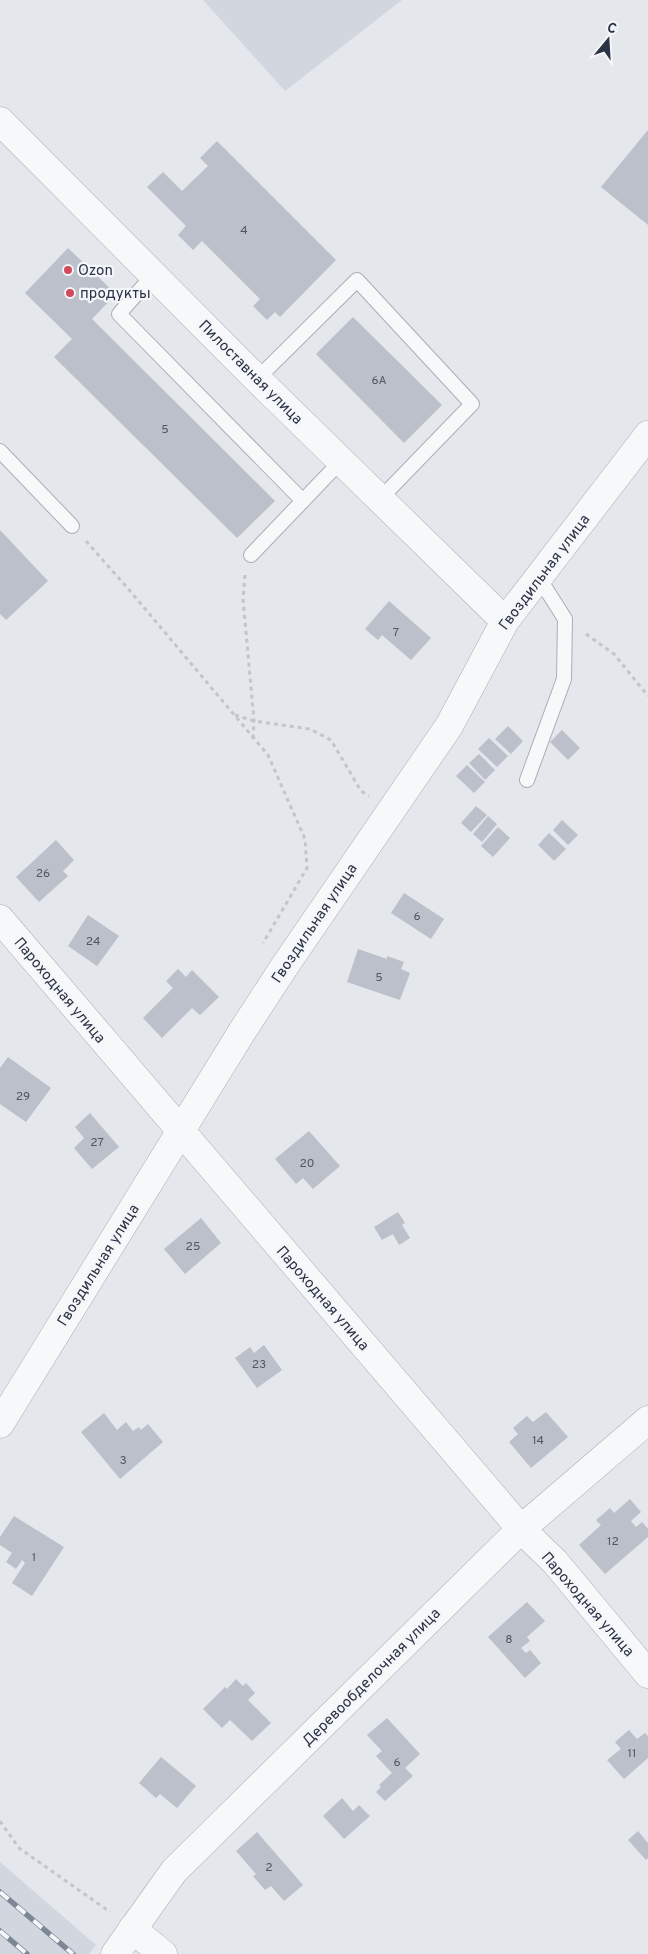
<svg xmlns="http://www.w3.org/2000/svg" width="648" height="1954" font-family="Overpass,sans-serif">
<rect width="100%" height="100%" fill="#e4e7ec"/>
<g fill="#d2d6de">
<path d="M203,0H402L285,91Z"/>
<path d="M0,1862L96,1945L89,1954H0Z"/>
</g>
<g fill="#bbc0ca">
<path d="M648,130V225L601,187Z"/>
<path d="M217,141L336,260L280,317L275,312L267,320L253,306L260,299L202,241L193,250L178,235L186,226L147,187L163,172L182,191L208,166L200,158Z"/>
<path d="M68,248L116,294L92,319L275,501L237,538L54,357L72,339L25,293Z"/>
<path d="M353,317L442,405L404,443L316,354Z"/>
<path d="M0,530L48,581L6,620L0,614Z"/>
<path d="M389,601L431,638L411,660L382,635L378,640L365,629Z"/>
<path d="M508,726L523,741L511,754L495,739Z"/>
<path d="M562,730L580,748L568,760L550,742Z"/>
<path d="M489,738L508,756L497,767L478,749Z"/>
<path d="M479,754L495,770L485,780L469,763Z"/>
<path d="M467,765L485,782L474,793L456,776Z"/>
<path d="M476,806L487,815L471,832L461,823Z"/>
<path d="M488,816L497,824L482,842L473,834Z"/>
<path d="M562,820L578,835L568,845L553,830Z"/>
<path d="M498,827L510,838L493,857L481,846Z"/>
<path d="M549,833L566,849L554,861L538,845Z"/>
<path d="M56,840L74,860L63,871L68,876L39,902L16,877Z"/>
<path d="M404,893L444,919L431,939L391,913Z"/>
<path d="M88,915L119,936L97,966L68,946Z"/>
<path d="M358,949L387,959V956L404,962L401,969L410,973L400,1000L347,982Z"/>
<path d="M178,969L186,977L192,970L219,997L200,1015L192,1008L162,1038L143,1018L173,988L166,981Z"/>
<path d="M8,1057L51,1088L26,1122L0,1104V1068Z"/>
<path d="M90,1113L119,1147L92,1169L74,1148L84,1138L75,1127Z"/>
<path d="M309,1131L340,1166L313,1189L303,1178L296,1184L275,1159Z"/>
<path d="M398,1212L405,1223L402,1225L410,1238L399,1245L393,1234L382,1240L374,1227Z"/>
<path d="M201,1218L221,1243L185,1274L164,1249Z"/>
<path d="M264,1345L282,1370L257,1388L235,1358L250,1347L254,1353Z"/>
<path d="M546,1412L568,1437L531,1468L509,1442L518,1434L513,1428L527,1416L533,1422Z"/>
<path d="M104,1413L117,1430L126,1422L133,1431L139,1427L141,1430L148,1424L163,1442L120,1479L81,1432Z"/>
<path d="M630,1499L641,1512L631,1521L636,1527L642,1522L648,1529V1537L605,1574L579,1545L601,1525L596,1520L610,1508L614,1513Z"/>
<path d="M14,1516L64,1547L32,1596L12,1583L25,1563L22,1560L16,1569L6,1562L12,1553L0,1545V1537Z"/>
<path d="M527,1602L545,1621L527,1637L530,1641L521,1648L526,1653L530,1650L541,1663L525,1678L488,1637Z"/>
<path d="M236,1679L243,1686L246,1683L255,1693L248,1700L271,1723L252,1741L230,1720L222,1728L203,1709L225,1687L227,1689Z"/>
<path d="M387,1718L420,1754L405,1768L413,1776L385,1801L376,1792L381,1787L379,1785L392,1773L376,1756L382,1751L367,1735Z"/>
<path d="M629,1730L637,1739L645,1733L648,1736V1758L624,1779L607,1760L621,1749L615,1742Z"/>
<path d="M161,1757L196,1786L177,1808L160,1794L156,1798L139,1783Z"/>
<path d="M342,1798L353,1811L359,1805L370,1816L344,1839L323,1816Z"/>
<path d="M638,1831L648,1843V1858L646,1860L628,1840Z"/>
<path d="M257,1832L303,1885L284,1901L271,1886L265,1890L253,1876L256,1874L236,1851Z"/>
</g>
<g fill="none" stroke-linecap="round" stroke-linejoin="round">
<g stroke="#a9aeb7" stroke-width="16">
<g id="service">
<path d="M153,275L119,314L303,501"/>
<path d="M257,379L357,280L472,404L379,500"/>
<path d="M0,451L72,526"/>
<path d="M251,555L341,461"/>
<path d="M527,780L564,679L565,619L539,578"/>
</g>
</g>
<g stroke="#a9aeb7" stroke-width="29">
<g id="minor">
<path d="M0,121L257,379L505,621"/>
<path d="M0,919L521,1529L555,1562L648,1674"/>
<path d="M0,1424L243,1030L284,967L449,726L505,621L648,435"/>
<path d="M132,1929L163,1954"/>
<path d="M115,1954L174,1871L521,1529L648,1420"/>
</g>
</g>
<g stroke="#c2c5cb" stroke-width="3" stroke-dasharray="4 4" stroke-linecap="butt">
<path d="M86,541L125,585L268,755L305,839L307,868L263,943"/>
<path d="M245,575L243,599L254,721L253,737"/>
<path d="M586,634L614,654L648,696"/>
<path d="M235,715L254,721L310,729L331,740L361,791L369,796"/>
<path d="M0,1821L19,1848L110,1912"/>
</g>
<use href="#service" stroke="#f7f8fa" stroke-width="14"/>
<use href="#minor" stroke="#f7f8fa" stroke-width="28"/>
<g stroke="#7d8696" stroke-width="5.5">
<g id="rail">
<path d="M0,1892L73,1954"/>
<path d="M0,1931L27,1954"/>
</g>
</g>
<use href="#rail" stroke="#f4f6f9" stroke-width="4" stroke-dasharray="11" stroke-linecap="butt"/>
</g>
<g fill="#d1495b" stroke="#f4f6f9" stroke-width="2">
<circle cx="68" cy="270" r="5"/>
<circle cx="70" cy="293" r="5"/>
</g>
<g text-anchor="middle" stroke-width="4.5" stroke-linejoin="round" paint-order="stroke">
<g font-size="12" fill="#4f5766">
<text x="244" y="234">4</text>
<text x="379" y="384">6А</text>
<text x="165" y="433">5</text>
<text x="396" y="636">7</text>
<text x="43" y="877">26</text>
<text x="417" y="920">6</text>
<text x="93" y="945">24</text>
<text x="379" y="981">5</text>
<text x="23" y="1100">29</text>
<text x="97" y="1146">27</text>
<text x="307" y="1167">20</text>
<text x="193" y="1250">25</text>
<text x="259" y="1368">23</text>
<text x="538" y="1444">14</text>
<text x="123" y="1464">3</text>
<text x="613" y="1545">12</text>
<text x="34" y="1561">1</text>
<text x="509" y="1643">8</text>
<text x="632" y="1757">11</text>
<text x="397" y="1766">6</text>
<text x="269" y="1871">2</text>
</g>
<g font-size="15" fill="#2b3445" stroke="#f4f6f9" text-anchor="start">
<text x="78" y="275">Ozon</text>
<text x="80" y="298">продукты</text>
</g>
<g font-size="15" fill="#2b3445" stroke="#f4f6f9">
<text transform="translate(251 372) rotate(45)" y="5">Пилоставная улица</text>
<text transform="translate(544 572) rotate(-53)" y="5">Гвоздильная улица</text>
<text transform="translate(314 923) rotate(-56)" y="5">Гвоздильная улица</text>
<text transform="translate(60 990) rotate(50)" y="5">Пароходная улица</text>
<text transform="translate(98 1265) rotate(-58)" y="5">Гвоздильная улица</text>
<text transform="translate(323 1298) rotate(49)" y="5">Пароходная улица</text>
<text transform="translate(588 1604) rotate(49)" y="5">Пароходная улица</text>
<text transform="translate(371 1677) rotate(-45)" y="5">Деревообделочная улица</text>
</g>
</g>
<g transform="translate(608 40) rotate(18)" stroke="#f4f6f9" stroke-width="4" paint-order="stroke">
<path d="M0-4L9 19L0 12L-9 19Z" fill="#2b3445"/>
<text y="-8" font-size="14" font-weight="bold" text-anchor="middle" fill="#2b3445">С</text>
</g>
</svg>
